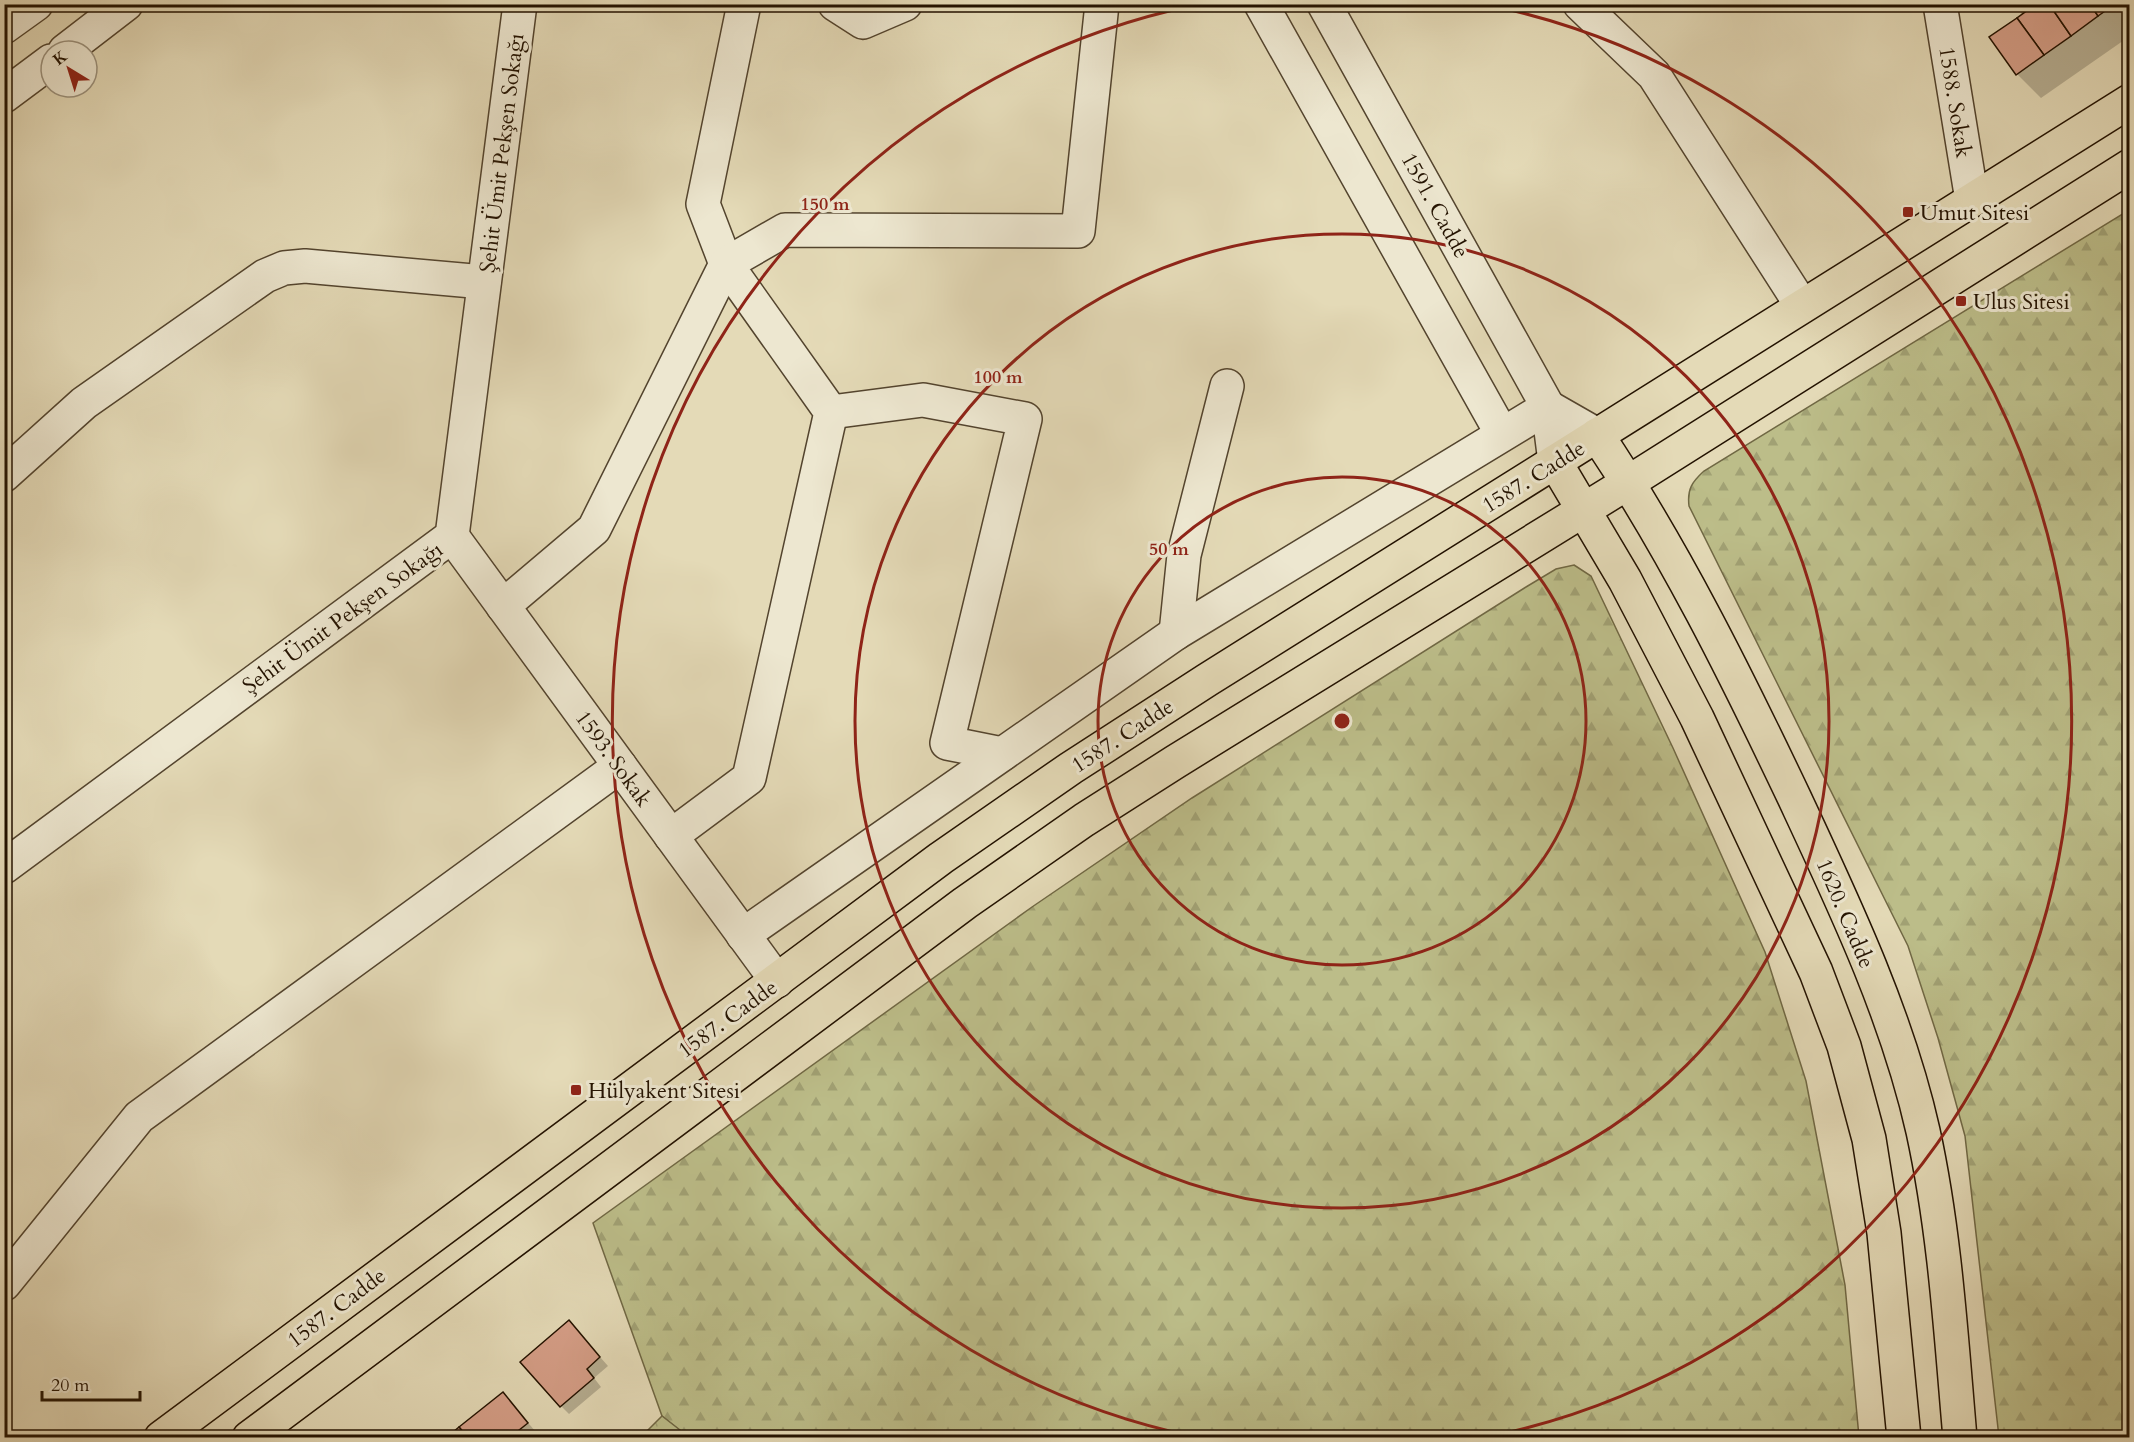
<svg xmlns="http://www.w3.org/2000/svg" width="2134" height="1442" font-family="Cardo,serif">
<defs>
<pattern id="forest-firs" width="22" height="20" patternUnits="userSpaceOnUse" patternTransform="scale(1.5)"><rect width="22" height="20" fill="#bcbd89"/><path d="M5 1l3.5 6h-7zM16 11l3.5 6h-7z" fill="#a1a174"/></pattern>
<pattern id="park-crowns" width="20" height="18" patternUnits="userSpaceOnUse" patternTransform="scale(1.5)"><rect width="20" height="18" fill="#bcbd89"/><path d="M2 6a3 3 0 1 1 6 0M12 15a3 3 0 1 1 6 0" fill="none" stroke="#a1a174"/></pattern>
</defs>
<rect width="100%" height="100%" fill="#e4dab7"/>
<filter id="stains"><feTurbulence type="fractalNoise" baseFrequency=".00333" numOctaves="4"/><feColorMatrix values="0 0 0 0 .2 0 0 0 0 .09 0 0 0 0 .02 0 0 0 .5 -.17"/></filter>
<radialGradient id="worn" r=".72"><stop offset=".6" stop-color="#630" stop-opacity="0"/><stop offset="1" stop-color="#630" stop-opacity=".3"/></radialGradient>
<g fill="url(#forest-firs)" stroke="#706844" stroke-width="1.5">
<path d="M2129,210V1437H1999L1965,1136L1938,1038L1908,946L1689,506C1687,489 1692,482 1704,471Z"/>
<path d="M1574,565L1591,576L1673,748L1765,952L1806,1081L1845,1285L1859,1437L689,1438L662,1416L593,1223L1032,907L1192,798L1526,587L1556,569Z"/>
</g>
<path fill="url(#park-crowns)" stroke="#706844" stroke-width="1.5" d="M662,1416L689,1437H641Z"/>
<g fill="#0003">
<path d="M2012,4H2130V36L2041,98L2017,74L2023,15Z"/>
<path d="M577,1331L608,1366L594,1378L601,1387L569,1414L561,1406Z"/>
<path d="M503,1394L536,1432L529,1438H448Z"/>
</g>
<g fill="#d59e87" stroke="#231200" stroke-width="1.5">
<path d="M2036,4H2049L2071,36L2044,55L2017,18Z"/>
<path d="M2049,4H2090L2098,16L2071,36Z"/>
<path d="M2090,4H2115L2098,16Z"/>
<path d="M2017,18L2044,55L2016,75L1989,37Z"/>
<path d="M569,1320L600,1357L587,1369L594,1378L560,1407L520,1362Z"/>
<path d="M503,1392L528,1423L513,1435L515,1438H468L459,1427Z"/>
<path d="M459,1427L468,1438H446Z"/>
</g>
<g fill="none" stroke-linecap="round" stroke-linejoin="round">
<g stroke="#53442e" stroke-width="36">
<g id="minor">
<path d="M835,4L863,22L905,4"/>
<path d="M1261,4L1502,434"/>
<path d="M1324,4L1548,407L1555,462"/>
<path d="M1580,4L1654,75L1802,306"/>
<path d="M1940,4L1972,200"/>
<path d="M4,27L36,4"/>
<path d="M65,51L126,4"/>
<path d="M4,96L51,61"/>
<path d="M1548,407L1597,435"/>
<path d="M831,412L923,400L1025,419L947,743L1002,754"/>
<path d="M4,475L84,403L265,276L284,268L305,266L484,282"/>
<path d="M452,536L777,981"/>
<path d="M503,606L594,529L726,264L703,204L744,4"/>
<path d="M1176,633L1184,555L1227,386"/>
<path d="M671,836L749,778L831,412L726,264L785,230L1078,231L1102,4"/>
<path d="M4,867L452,536L520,4"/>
<path d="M743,935L1176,633L1548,407"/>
<path d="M4,1284L139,1117L620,766"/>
</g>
</g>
<g stroke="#231200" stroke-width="36">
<g id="major">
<path d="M1597,435C1674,550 1735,673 1794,797C1844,904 1897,1015 1923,1131C1945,1232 1951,1335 1960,1438"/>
<path d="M1555,462L1625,580L1697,718L1816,972L1844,1046L1869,1139L1884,1233L1904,1438"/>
<path d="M161,1438L941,858L1071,768L1207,680L2130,101"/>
<path d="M249,1438L965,903L1084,820L1175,762L1629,482L2130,166"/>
</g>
</g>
<use href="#minor" stroke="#ede7d0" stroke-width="33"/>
<use href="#major" stroke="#e4dab7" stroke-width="33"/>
</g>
<g fill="none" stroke="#8f2418" stroke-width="3">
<circle cx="1342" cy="721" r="244"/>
<circle cx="1342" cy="721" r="487"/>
<path d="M1196 1437A731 731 0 0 1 1196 5M1488 5A731 731 0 0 1 1488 1437"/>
</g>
<g fill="#8f2418" stroke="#ede7d0" stroke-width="2">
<rect x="1902" y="206" width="12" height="12" rx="3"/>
<rect x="1955" y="295" width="12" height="12" rx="3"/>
<rect x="570" y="1084" width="12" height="12" rx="3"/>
</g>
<g text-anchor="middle" stroke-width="6" stroke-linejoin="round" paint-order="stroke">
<g font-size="22" fill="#231200" stroke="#ede7d0">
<text transform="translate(1956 102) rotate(81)" y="8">1588. Sokak</text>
<text transform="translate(501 153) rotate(-83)" y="8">Şehit Ümit Pekşen Sokağı</text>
<text transform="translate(1436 205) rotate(61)" y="8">1591. Cadde</text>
<text transform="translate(1533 476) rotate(-32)" y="8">1587. Cadde</text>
<text transform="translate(342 617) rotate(-36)" y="8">Şehit Ümit Pekşen Sokağı</text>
<text transform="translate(1122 735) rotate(-33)" y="8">1587. Cadde</text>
<text transform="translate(614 758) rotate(54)" y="8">1593. Sokak</text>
<text transform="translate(1846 913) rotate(67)" y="8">1620. Cadde</text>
<text transform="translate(727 1018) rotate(-36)" y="8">1587. Cadde</text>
<text transform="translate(336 1307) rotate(-37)" y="8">1587. Cadde</text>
</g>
<g font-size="22" fill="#231200" stroke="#ede7d0" text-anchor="start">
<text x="1920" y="220">Umut Sitesi</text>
<text x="1973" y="309">Ulus Sitesi</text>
<text x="588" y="1098">Hülyakent Sitesi</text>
</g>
</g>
<circle cx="1342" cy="721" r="9" fill="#8f2418" stroke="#ede7d0" stroke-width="3"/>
<g font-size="18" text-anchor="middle" font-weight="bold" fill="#8f2418" stroke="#ede7d0" stroke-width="6" stroke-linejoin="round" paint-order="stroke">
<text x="825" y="210">150 m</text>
<text x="998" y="383">100 m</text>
<text x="1169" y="555">50 m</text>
</g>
<rect width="2134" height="1442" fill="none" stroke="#e4dab7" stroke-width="24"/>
<rect x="6" y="6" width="2122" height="1430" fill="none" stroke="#231200" stroke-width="3"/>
<rect x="12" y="12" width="2110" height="1418" fill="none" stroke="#231200" stroke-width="1.5"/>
<g transform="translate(69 69) rotate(322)"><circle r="28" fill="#ede7d0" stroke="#9c927d" stroke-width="1.5"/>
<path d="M0-4.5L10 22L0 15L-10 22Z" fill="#8f2418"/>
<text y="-9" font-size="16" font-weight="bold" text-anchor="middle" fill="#231200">K</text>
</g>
<path d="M42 1391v9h98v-9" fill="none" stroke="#231200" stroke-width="3"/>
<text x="51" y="1391" font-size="18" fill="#231200" stroke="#ede7d0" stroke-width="4.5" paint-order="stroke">20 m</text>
<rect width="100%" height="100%" filter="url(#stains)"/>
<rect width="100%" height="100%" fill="url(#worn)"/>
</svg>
